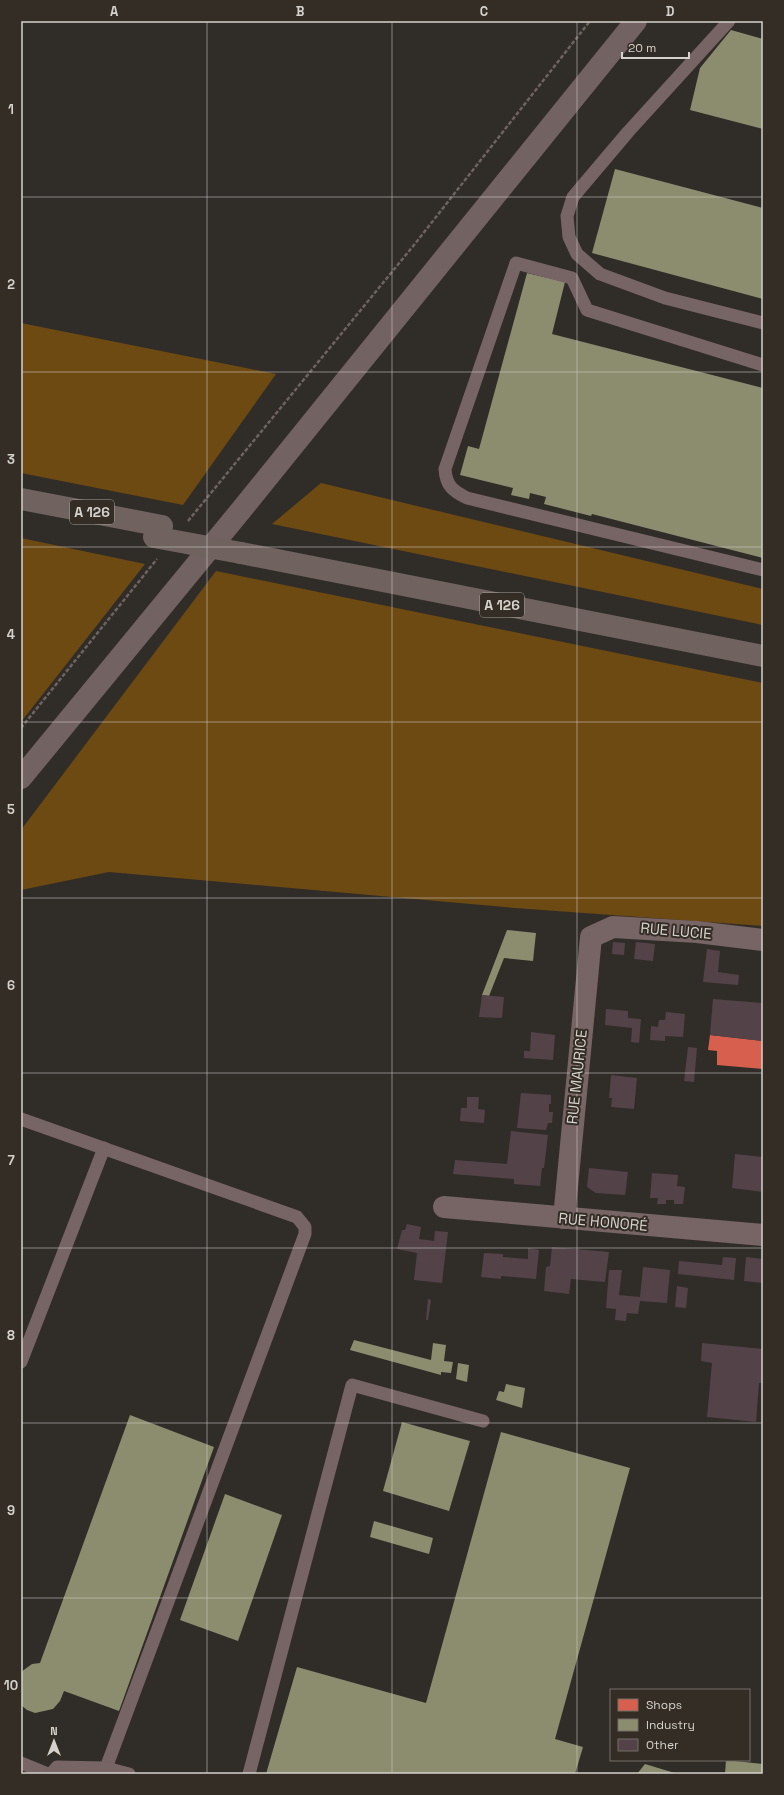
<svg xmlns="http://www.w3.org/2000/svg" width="784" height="1795" font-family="'Space Grotesk',sans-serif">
<rect width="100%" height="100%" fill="#302c28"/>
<g fill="#6d4a12">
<path d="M21,323L276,374L183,505L21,473Z"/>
<path d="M321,483L763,589V625L272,524Z"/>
<path d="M21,538L145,564L21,722Z"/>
<path d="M216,571L763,683V926L515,908L109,872L21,890V830Z"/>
</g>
<path fill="#d6604d" d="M710,1035L763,1041V1069L717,1065V1051L708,1050Z"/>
<g fill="#8c8c6e">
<path d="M731,30L763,39V129L690,110L700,68Z"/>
<path d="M615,169L763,208V299L592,253Z"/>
<path d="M527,273L565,282L552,334L763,388V558L592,514L591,516L544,504L546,497L530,493L529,499L511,495L513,488L460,475L468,446L479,449Z"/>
<path d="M507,930L536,933L533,961L504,958L489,996L482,995Z"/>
<path d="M354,1340L431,1360L433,1343L446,1345L444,1361L453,1362L451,1373L441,1372V1375L350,1350Z"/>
<path d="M458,1363L469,1365L467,1382L456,1379Z"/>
<path d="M506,1384L525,1388L522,1408L496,1400L499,1391L504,1392Z"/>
<path d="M130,1415L214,1447L119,1711L64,1691L60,1701L53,1709L35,1713L27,1710L21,1705V1672L32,1664L40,1663Z"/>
<path d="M402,1422L470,1441L449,1511L383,1491Z"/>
<path d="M501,1432L630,1468L555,1739L583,1747L575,1774H266L297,1667L426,1703Z"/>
<path d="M225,1494L282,1515L238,1641L180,1620Z"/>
<path d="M374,1521L433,1538L429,1554L370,1537Z"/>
<path d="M726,1760L763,1764V1774H725Z"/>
<path d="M645,1764L678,1774H637Z"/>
</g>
<g fill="#534349">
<path d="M613,942L625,943L624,955L612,954Z"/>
<path d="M636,942L655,944L653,961L634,959Z"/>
<path d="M707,949L720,951L718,972L739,975L738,985L703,982Z"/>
<path d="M482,995L504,997L502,1018L479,1017Z"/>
<path d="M713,999L763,1003V1041L710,1035Z"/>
<path d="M606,1009L628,1011V1018L641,1019L639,1043L631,1042L632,1028L605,1025Z"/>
<path d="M666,1012L685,1014L683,1037L665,1036V1041L650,1040L651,1026L658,1027L659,1020H665Z"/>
<path d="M531,1032L555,1035L553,1060L524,1058V1051H530Z"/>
<path d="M688,1047L697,1048L694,1082L684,1081Z"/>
<path d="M611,1075L637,1078L634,1109L611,1107L612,1098H609Z"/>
<path d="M521,1093L551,1095V1104H549V1112H553L552,1123H548L546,1130L517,1128Z"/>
<path d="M467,1097H479L478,1109L485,1110L484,1123L460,1121L461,1108H467Z"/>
<path d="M511,1131L548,1135L544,1168H542L540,1186L514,1184V1179L453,1174L455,1160L507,1164Z"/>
<path d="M735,1154L763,1157V1192L732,1188Z"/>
<path d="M589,1168L628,1172L625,1195L596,1193L587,1187Z"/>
<path d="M652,1173L678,1175L677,1186L685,1187L683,1204H674V1200H666V1204H657L658,1198H650Z"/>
<path d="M407,1224L421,1227L419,1239L434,1241L435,1231L448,1232L442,1283L414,1280L417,1253L397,1249L402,1230H405Z"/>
<path d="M552,1247L609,1252L605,1282L571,1279L569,1294L544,1291L546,1267L550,1266Z"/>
<path d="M528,1248L539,1250L536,1279L501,1276V1279L481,1277L484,1253L503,1254V1257L528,1259Z"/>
<path d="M723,1257L736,1258L734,1280L678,1274L679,1261L722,1265Z"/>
<path d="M746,1257L763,1259V1283L744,1281Z"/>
<path d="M643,1267L670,1270L667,1303L640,1301L638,1314L627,1313L626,1321L615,1320L616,1309L606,1308L609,1270H622L619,1295L640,1297Z"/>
<path d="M677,1286L688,1288L686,1308L675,1307Z"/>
<path d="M428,1299L431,1300L428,1320H426Z"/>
<path d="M702,1343L763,1349V1383H759L756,1422L707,1417L712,1363L701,1361Z"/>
</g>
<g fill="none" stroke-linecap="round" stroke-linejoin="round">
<g stroke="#6f6362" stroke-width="2.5" stroke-dasharray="4 2" stroke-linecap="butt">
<path d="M188,521L414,245L590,21"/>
<path d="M21,728L157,559"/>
</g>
<g stroke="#776464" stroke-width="13">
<path d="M729,21L628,132L573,197L567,216L569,237L577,254L600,274L665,298L763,323"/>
<path d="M763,365L587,310L572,278L516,263L445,469C446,486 453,491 467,498L763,570"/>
<path d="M21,1119L297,1217L305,1227V1234L106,1768"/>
<path d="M21,1362L104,1148"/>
<path d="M21,1763L48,1774"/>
<path d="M51,1774L57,1767L106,1768L129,1774"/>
<path d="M249,1774L352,1385L483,1421"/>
</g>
<g stroke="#776464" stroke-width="22">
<path d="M444,1207L763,1235"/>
<path d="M564,1218L591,937L613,927L697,932L763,940"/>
</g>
<path stroke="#736262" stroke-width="22" d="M21,778L242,509L636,21"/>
<g stroke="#6f625f" stroke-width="22">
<path d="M21,499L162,526"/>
<path d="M241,553L763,656"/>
</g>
<path stroke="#6f625f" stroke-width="22" d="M154,537L241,553"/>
</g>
<path fill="none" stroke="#d5d1cc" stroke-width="1" stroke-opacity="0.55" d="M207,21V1774M392,21V1774M577,21V1774M21,197H763M21,372H763M21,547H763M21,722H763M21,898H763M21,1073H763M21,1248H763M21,1423H763M21,1598H763"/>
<g text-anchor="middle" stroke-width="4" stroke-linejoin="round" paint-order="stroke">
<g fill="#332d25" stroke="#a4a09a" stroke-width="1">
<rect x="70" y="500" width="44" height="24" rx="3"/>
<rect x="480" y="593" width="44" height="24" rx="3"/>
</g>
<g font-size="14" font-weight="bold" fill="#d5d1cc">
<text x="92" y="517">A 126</text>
<text x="502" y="610">A 126</text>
</g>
<g font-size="15" fill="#d5d1cc" stroke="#332d25">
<text transform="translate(676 931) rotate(5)" y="5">RUE LUCIE</text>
<text transform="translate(577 1077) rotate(-84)" y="5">RUE MAURICE</text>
<text transform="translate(603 1222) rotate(5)" y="5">RUE HONORÉ</text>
</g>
</g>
<rect width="784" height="1795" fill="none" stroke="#332d25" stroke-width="44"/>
<rect x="610" y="1689" width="140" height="72" fill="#332d25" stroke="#746f68"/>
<rect x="618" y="1699" width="20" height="12" fill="#d6604d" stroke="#746f68"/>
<text x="646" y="1709" font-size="12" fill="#d5d1cc">Shops</text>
<rect x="618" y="1719" width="20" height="12" fill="#8c8c6e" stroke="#746f68"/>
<text x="646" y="1729" font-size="12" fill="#d5d1cc">Industry</text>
<rect x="618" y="1739" width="20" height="12" fill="#534349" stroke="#746f68"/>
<text x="646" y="1749" font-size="12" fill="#d5d1cc">Other</text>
<g transform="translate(54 1741)" stroke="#332d25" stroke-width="3" paint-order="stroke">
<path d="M0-3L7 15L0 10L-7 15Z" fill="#d5d1cc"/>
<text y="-6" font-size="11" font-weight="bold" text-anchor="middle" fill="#d5d1cc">N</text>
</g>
<path d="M622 52v6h67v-6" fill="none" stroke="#d5d1cc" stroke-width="2"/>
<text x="628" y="52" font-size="12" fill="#d5d1cc" stroke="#332d25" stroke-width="3" paint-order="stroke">20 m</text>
<rect x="22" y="22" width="740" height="1751" fill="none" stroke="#d5d1cc" stroke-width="1.5"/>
<g font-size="13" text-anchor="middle" font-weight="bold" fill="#d5d1cc">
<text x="114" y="16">A</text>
<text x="300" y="16">B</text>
<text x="484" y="16">C</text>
<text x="670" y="16">D</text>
<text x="11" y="114">1</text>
<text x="11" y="289">2</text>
<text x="11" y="464">3</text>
<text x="11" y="639">4</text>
<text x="11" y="814">5</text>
<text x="11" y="990">6</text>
<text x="11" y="1165">7</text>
<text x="11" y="1340">8</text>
<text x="11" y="1515">9</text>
<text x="11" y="1690">10</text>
</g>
</svg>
